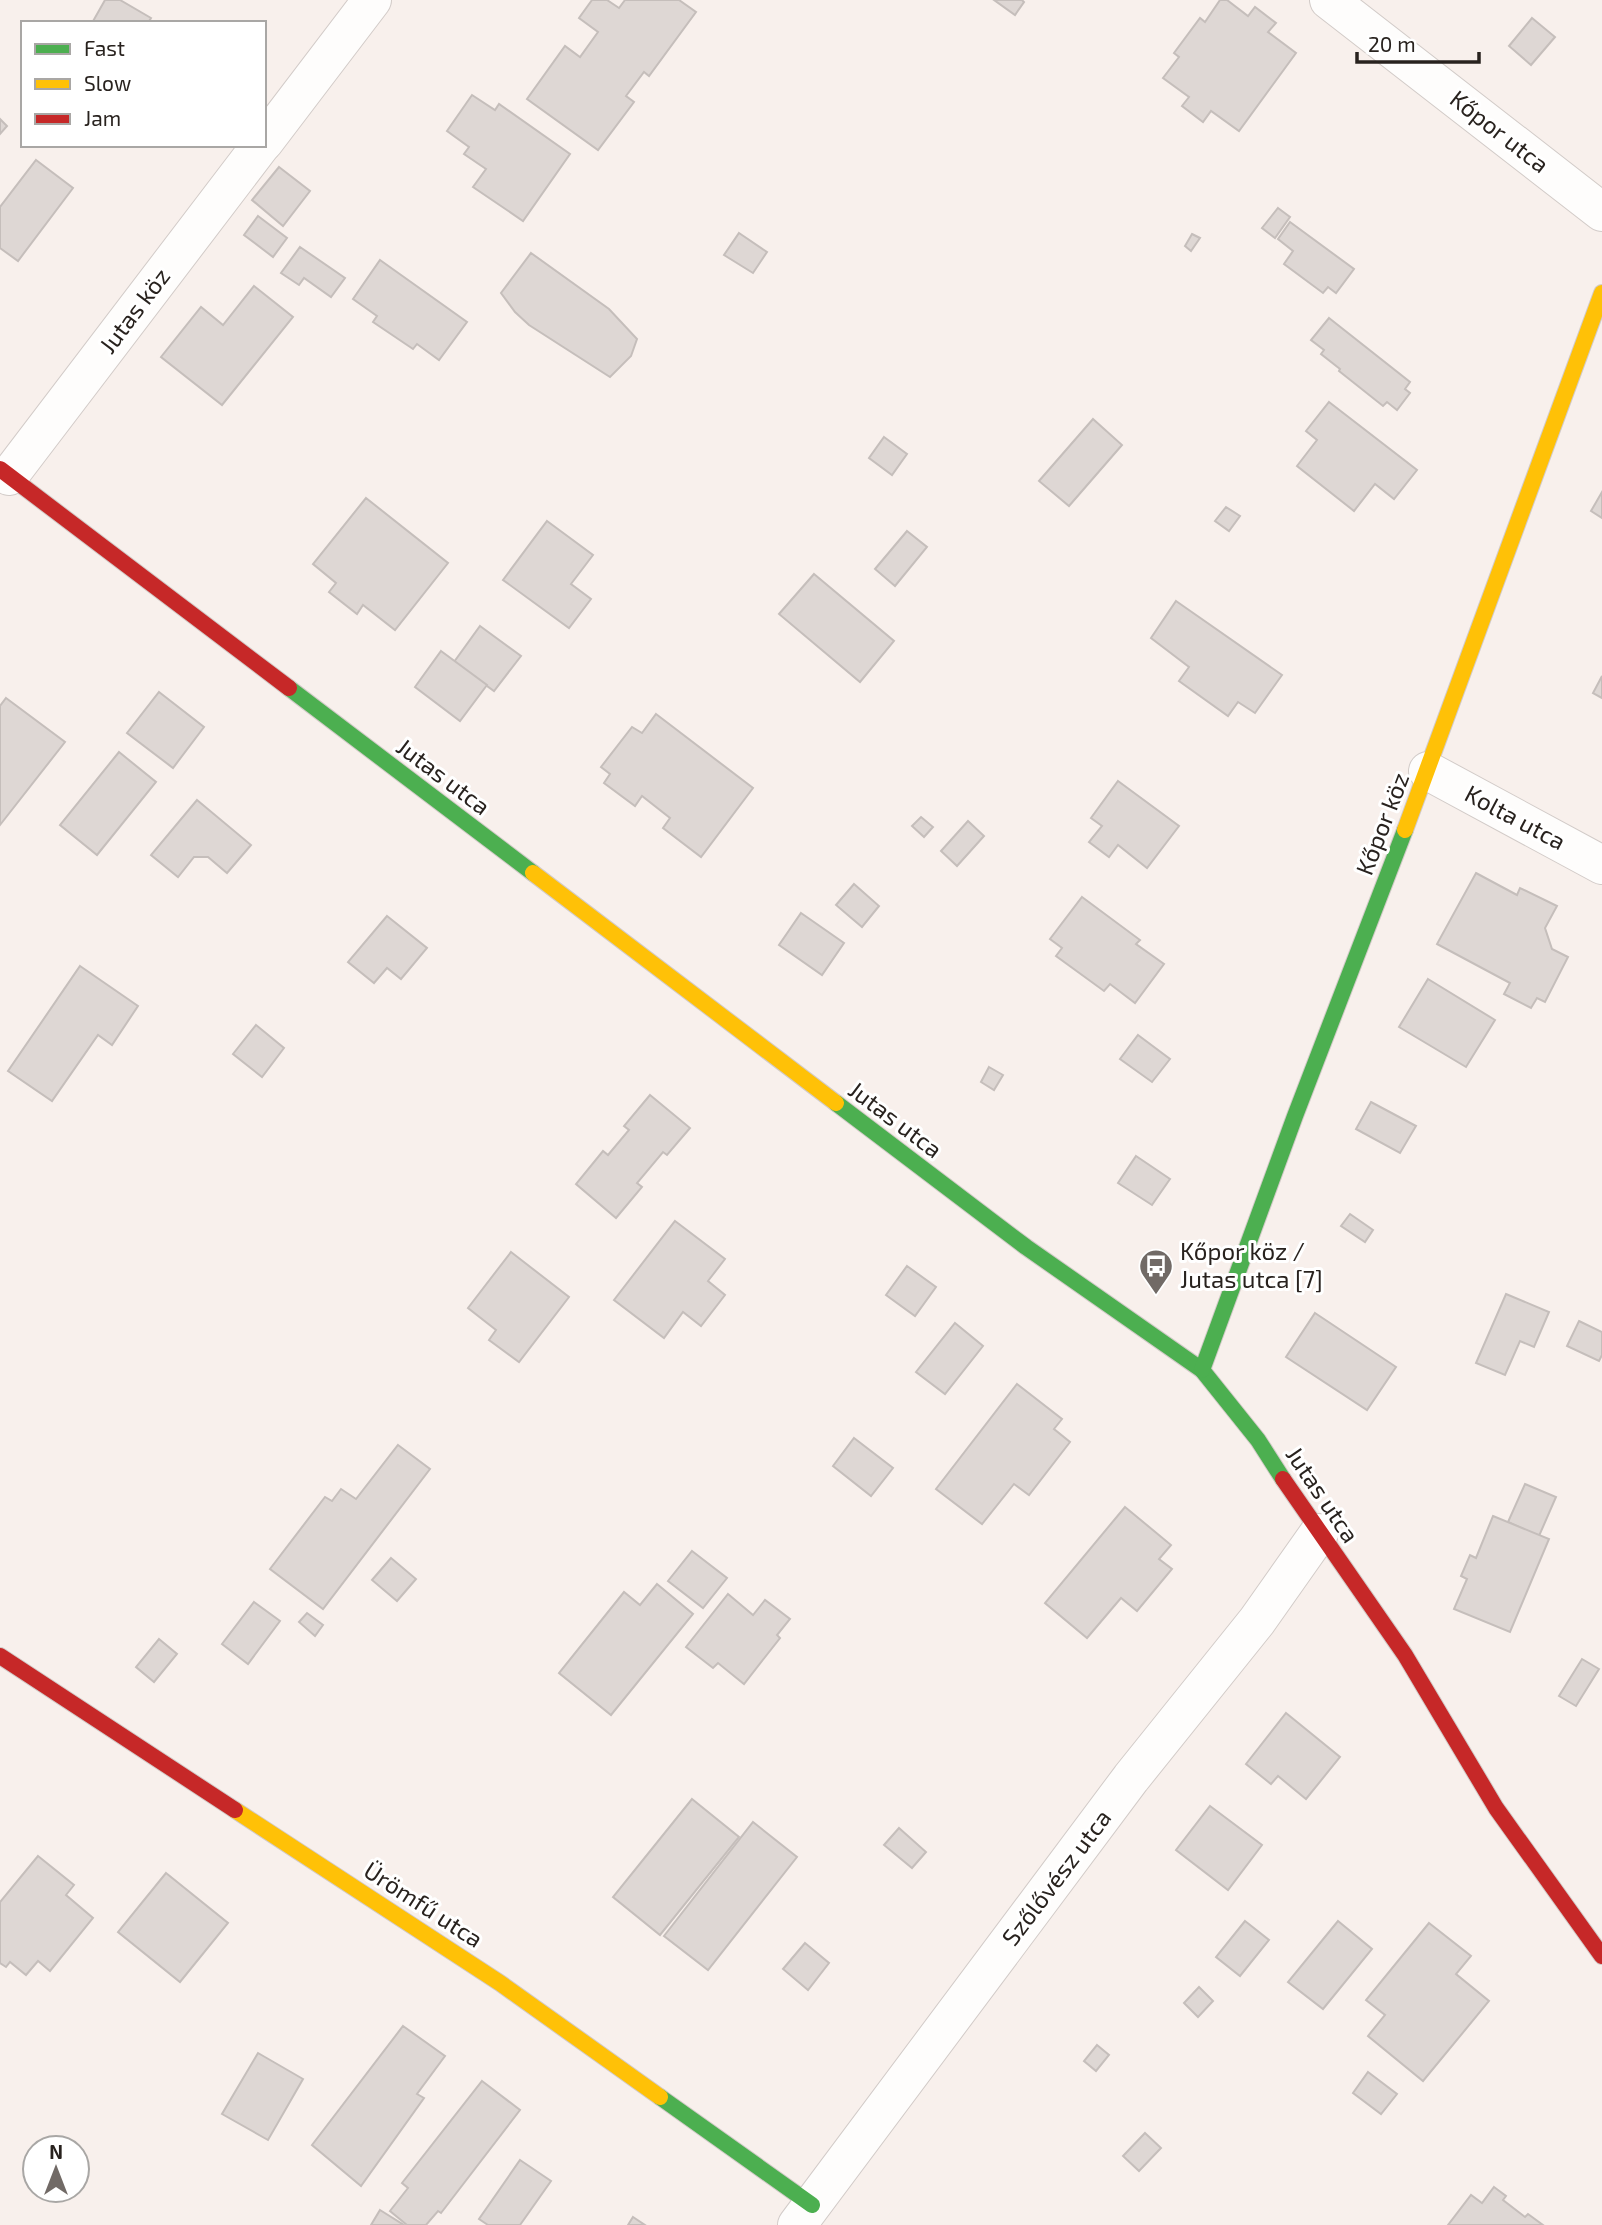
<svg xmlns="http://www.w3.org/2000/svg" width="1602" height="2225" font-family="'Exo 2',sans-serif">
<rect width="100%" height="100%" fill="#f8f0ec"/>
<g fill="#ded7d4" stroke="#c5bebb" stroke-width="2">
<path d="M105,0H120L151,18L148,23H92Z"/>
<path d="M592,0H607L619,8L625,0H679L696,12L649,76L644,72L626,96L634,102L598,150L527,99L565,46L580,57L598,32L579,18Z"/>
<path d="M994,0H1022L1024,2L1015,15Z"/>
<path d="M1220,0H1227L1248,16L1255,7L1276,23L1268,32L1296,53L1239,131L1211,111L1203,122L1182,106L1189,97L1163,78L1179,57L1174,53L1200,18L1205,22Z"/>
<path d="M1532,18L1555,37L1531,65L1509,46Z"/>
<path d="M472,95L495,110L499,104L570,154L523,221L473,187L486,169L464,154L469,147L447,131Z"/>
<path d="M0,119L7,126L0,134Z"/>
<path d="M36,160L73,188L18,261L0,248V207Z"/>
<path d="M279,167L310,191L283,226L252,200Z"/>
<path d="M1278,208L1290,217L1275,238L1262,228Z"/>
<path d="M258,216L287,238L273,257L244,235Z"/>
<path d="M1290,222L1354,269L1336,293L1328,287L1323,293L1284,264L1293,251L1278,239Z"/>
<path d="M739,233L767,252L753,273L724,255Z"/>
<path d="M1192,234L1200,238L1191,251L1185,246Z"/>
<path d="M300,247L345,278L331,297L304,278L299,285L281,273Z"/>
<path d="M531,253L609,309L637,339L631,356L610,377L529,325L515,312L501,293Z"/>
<path d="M380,260L467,322L439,360L417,344L413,349L373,322L377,316L353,299Z"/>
<path d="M254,286L293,317L222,405L161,357L201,307L223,325Z"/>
<path d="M1329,318L1410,382L1405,389L1410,393L1397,410L1387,402L1383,406L1339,371L1340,369L1321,354L1324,350L1311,340Z"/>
<path d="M1329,402L1417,470L1394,499L1375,484L1354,511L1297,466L1317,440L1306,431Z"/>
<path d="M1093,419L1122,445L1069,506L1039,481Z"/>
<path d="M884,437L907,454L892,475L869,458Z"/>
<path d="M1602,492V518L1591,511Z"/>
<path d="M366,498L448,563L395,630L363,605L357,614L329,592L336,583L313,564Z"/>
<path d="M1226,507L1240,516L1229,531L1215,521Z"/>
<path d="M547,521L593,555L571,584L591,599L569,628L503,580Z"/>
<path d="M907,531L927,547L895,586L875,569Z"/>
<path d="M814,574L894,641L860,682L779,614Z"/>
<path d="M1176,601L1282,675L1255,713L1238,702L1228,716L1179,681L1189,667L1151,638Z"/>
<path d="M480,626L521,656L494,691L454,662Z"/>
<path d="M441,651L487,685L460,721L415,687Z"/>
<path d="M1602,676V698L1593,693Z"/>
<path d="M159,692L204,727L173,768L127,733Z"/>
<path d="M6,698L65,742L0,825V706Z"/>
<path d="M656,714L753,788L701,857L663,828L670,818L642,796L635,806L604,783L610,774L601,767L632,727L642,733Z"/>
<path d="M119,752L156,782L97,855L60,825Z"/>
<path d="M1118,781L1179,826L1147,868L1118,845L1109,857L1089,842L1102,826L1091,818Z"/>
<path d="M197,800L251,845L227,873L208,857H194L178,877L151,855Z"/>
<path d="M921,817L933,827L924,837L912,826Z"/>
<path d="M968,821L984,836L957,866L941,851Z"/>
<path d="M1476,873L1517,895L1520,888L1557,906L1545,928L1552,949L1568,957L1545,1002L1537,998L1531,1008L1504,994L1510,983L1437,944Z"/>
<path d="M854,884L879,906L862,927L836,905Z"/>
<path d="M1082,897L1140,940L1136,944L1164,964L1135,1003L1110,984L1104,991L1056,956L1062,948L1050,939Z"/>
<path d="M801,913L844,943L822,975L779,945Z"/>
<path d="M387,916L427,948L401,979L387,968L374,983L348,962Z"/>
<path d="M80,966L138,1006L112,1045L98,1035L52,1101L8,1071Z"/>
<path d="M1428,979L1495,1020L1466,1067L1399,1027Z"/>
<path d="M256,1025L284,1048L262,1077L233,1054Z"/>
<path d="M1138,1035L1170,1059L1152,1082L1120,1059Z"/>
<path d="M989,1067L1003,1075L994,1090L981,1082Z"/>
<path d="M650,1095L690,1128L667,1155L663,1152L637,1183L642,1187L616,1218L576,1184L603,1151L608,1155L629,1130L624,1126Z"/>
<path d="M1371,1102L1416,1126L1400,1153L1356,1129Z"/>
<path d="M1136,1156L1170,1179L1152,1205L1118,1183Z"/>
<path d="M1350,1214L1373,1230L1365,1242L1341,1226Z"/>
<path d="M675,1221L725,1259L708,1281L725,1295L701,1326L683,1312L664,1338L614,1300Z"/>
<path d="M511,1252L569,1297L519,1362L489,1340L496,1330L468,1308Z"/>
<path d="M907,1266L936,1287L915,1316L886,1295Z"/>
<path d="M1506,1294L1549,1312L1534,1347L1520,1341L1505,1375L1476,1363Z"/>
<path d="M1315,1313L1396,1367L1367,1410L1286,1357Z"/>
<path d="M1579,1321L1602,1332V1355L1599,1361L1567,1346Z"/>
<path d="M955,1323L983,1346L945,1394L916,1372Z"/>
<path d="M1017,1384L1062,1419L1054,1429L1070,1442L1029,1495L1014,1484L982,1524L936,1489Z"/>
<path d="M854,1438L893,1468L871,1496L833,1466Z"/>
<path d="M398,1445L430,1469L323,1609L270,1569L325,1497L332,1501L341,1489L356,1499Z"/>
<path d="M1525,1484L1556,1497L1539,1536L1508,1522Z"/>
<path d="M1125,1507L1171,1545L1159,1559L1172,1569L1137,1611L1121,1598L1087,1638L1045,1603Z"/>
<path d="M1493,1516L1549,1539L1510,1632L1454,1609L1467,1579L1461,1576L1470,1555L1476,1558Z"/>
<path d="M692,1551L727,1578L703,1608L668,1581Z"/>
<path d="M391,1558L416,1579L397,1601L372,1580Z"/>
<path d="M657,1584L693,1614L611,1715L559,1673L624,1592L640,1605Z"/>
<path d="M728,1594L753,1615L765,1600L790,1619L777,1635L780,1638L744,1684L718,1663L713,1668L686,1647Z"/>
<path d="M254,1602L280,1621L248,1664L222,1644Z"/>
<path d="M307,1613L323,1625L315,1636L299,1622Z"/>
<path d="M159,1639L177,1654L154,1682L136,1667Z"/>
<path d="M1582,1659L1599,1669L1576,1706L1559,1696Z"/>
<path d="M1286,1713L1340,1757L1306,1799L1278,1776L1271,1784L1246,1764Z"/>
<path d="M692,1799L739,1837L660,1935L613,1897Z"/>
<path d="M1210,1806L1262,1845L1228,1890L1176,1850Z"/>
<path d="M753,1822L797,1857L708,1970L664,1936Z"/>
<path d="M899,1828L926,1852L912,1868L884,1845Z"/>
<path d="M38,1856L74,1885L66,1895L93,1918L50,1971L38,1961L26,1975L10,1962L6,1967L0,1963V1902Z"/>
<path d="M166,1873L228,1923L180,1982L118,1932Z"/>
<path d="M1245,1921L1269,1940L1240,1976L1216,1957Z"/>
<path d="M1338,1921L1372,1949L1323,2009L1288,1982Z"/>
<path d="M1429,1923L1471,1956L1456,1974L1489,2001L1423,2081L1368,2036L1385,2015L1366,2000Z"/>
<path d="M805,1943L829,1963L808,1990L783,1969Z"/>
<path d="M1199,1987L1213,2001L1198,2017L1184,2003Z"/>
<path d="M403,2026L445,2056L417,2094L424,2098L361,2186L312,2145Z"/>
<path d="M1097,2045L1109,2055L1096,2071L1084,2061Z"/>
<path d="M258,2053L303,2079L268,2140L222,2114Z"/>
<path d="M1368,2072L1397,2094L1381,2114L1353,2093Z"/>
<path d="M482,2081L520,2110L441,2213L438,2211L426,2225H407L390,2211L408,2188L402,2183Z"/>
<path d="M1145,2133L1161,2148L1139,2171L1123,2156Z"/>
<path d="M520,2160L551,2181L520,2225H488L479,2219Z"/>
<path d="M1494,2187L1506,2196L1503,2200L1525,2217L1528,2214L1543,2225H1448L1471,2195L1482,2203Z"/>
<path d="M380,2210L404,2225H371Z"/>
<path d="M633,2217L645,2225H628Z"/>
</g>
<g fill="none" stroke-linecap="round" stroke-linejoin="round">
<g stroke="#d2cbc8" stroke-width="40">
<g id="street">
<path d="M1329,0L1602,212"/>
<path d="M264,142L372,0"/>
<path d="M9,476L261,145"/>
<path d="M1428,771L1602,865"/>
<path d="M797,2225L1131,1778L1257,1621L1319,1533"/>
</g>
</g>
<g stroke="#d2cbc8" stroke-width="18">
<g id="fast">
<path d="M289,688L533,873"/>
<path d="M836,1103L1026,1247L1202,1370L1258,1440L1283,1479"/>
<path d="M1202,1370L1295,1116L1405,830"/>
<path d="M660,2097L812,2205"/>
</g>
</g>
<g stroke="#d2cbc8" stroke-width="18">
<g id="slow">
<path d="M1405,830L1602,293"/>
<path d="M533,873L836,1103"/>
<path d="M235,1810L500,1983L660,2097"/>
</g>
</g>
<g stroke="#d2cbc8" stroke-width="18">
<g id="jam">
<path d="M0,469L289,688"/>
<path d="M1283,1479L1405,1655L1496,1808L1602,1956"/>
<path d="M0,1656L235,1810"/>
</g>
</g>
<use href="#street" stroke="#fefdfc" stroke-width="38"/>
<use href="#fast" stroke="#4caf50" stroke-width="16"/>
<use href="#slow" stroke="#ffc107" stroke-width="16"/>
<use href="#jam" stroke="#c62828" stroke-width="16"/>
</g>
<defs>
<g id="bus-pin" transform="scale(1.75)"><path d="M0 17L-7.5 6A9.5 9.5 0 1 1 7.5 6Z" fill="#716a66" stroke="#fff"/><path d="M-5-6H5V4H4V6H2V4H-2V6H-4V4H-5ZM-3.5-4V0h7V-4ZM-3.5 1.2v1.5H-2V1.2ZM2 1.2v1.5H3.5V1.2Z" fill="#fff"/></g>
</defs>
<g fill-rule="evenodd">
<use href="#bus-pin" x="1156" y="1266"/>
</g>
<g text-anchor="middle" stroke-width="6" stroke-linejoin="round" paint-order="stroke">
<g font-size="24" fill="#28221e" stroke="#fff">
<text transform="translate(1499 132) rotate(38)" y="8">Kőpor utca</text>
<text transform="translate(135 311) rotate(-53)" y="8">Jutas köz</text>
<text transform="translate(443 777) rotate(37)" y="8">Jutas utca</text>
<text transform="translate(1515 818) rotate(28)" y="8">Kolta utca</text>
<text transform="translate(1383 824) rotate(-69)" y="8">Kőpor köz</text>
<text transform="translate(895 1120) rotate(37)" y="8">Jutas utca</text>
<text transform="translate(1322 1495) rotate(56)" y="8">Jutas utca</text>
<text transform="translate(1057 1878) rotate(-53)" y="8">Szőlővész utca</text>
<text transform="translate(423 1905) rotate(33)" y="8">Ürömfű utca</text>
</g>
<g font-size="24" fill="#28221e" stroke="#fff" text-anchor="start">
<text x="1180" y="1260">Kőpor köz /<tspan x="1180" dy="28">Jutas utca [7]</tspan></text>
</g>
</g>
<rect x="21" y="21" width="245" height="126" fill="#ffffff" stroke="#a9a7a5" stroke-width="2"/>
<rect x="35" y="44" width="35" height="10" fill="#4caf50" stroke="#a9a7a5" stroke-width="2"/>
<text x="84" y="56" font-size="21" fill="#28221e">Fast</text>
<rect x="35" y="79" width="35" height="10" fill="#ffc107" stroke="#a9a7a5" stroke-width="2"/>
<text x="84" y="91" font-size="21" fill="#28221e">Slow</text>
<rect x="35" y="114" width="35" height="10" fill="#c62828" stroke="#a9a7a5" stroke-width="2"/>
<text x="84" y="126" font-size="21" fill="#28221e">Jam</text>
<g transform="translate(56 2169)"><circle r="33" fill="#ffffff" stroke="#a9a7a5" stroke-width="2"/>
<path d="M0-5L12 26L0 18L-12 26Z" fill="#716a66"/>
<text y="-10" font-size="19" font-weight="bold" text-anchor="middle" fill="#28221e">N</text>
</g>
<path d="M1357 52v10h122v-10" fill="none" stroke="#28221e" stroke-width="3.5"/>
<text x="1368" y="52" font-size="21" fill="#28221e" stroke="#ffffff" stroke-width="5" paint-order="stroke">20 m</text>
</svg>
